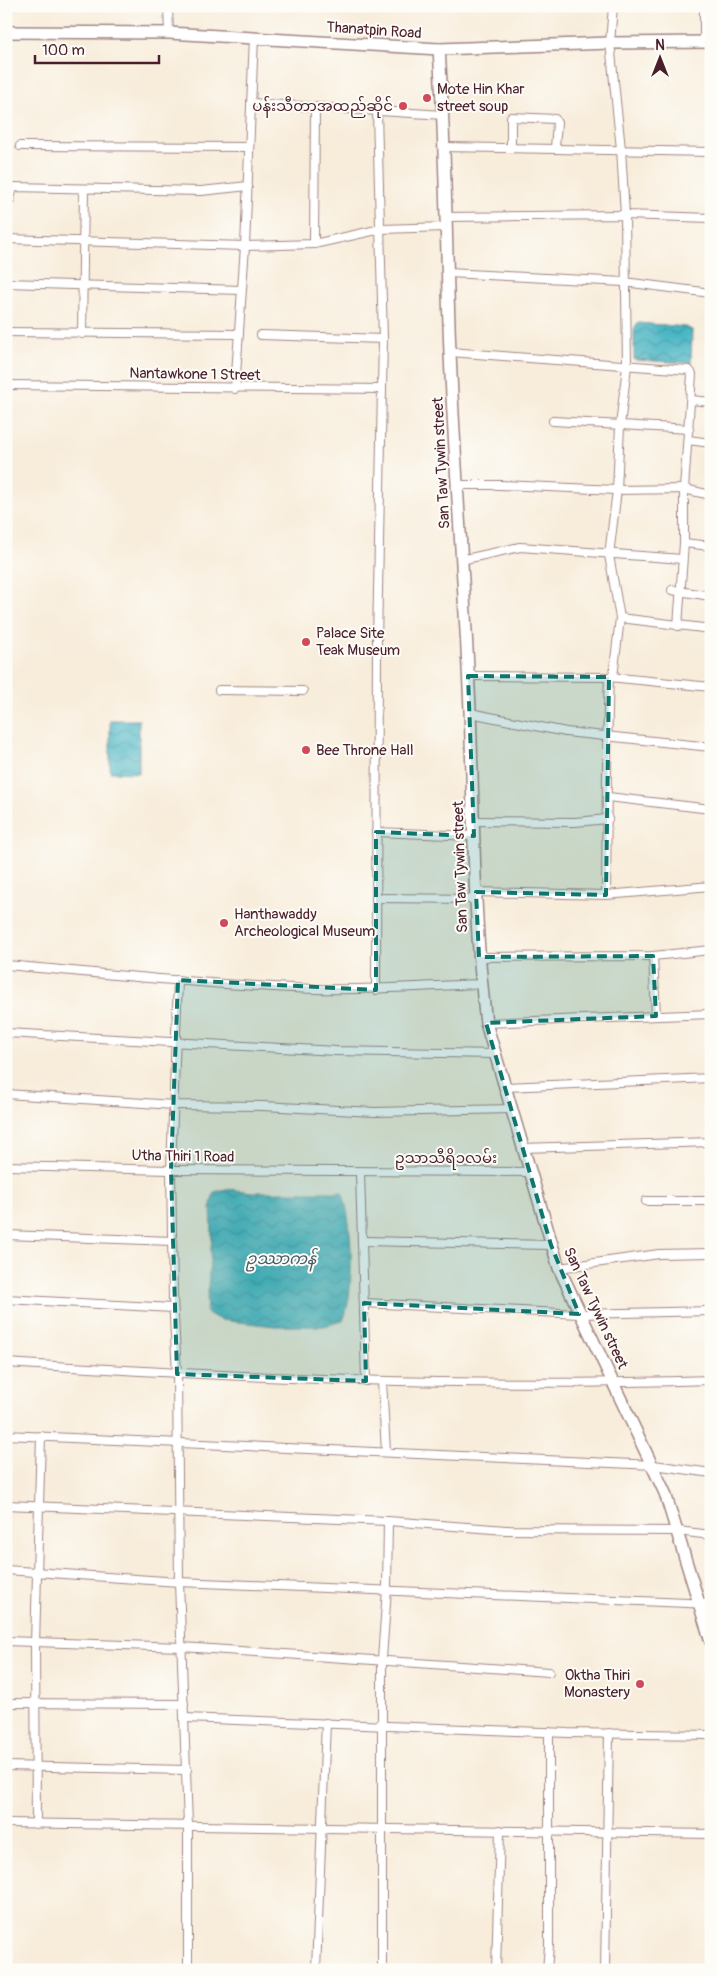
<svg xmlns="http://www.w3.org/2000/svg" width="717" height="1976" font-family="Pangolin,'Noto Sans Myanmar',sans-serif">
<defs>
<pattern id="water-waves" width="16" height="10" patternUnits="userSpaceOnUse" patternTransform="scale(1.25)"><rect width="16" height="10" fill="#49b6c4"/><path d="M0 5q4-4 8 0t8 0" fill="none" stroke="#3f939f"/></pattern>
</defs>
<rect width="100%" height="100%" fill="#fdfcf7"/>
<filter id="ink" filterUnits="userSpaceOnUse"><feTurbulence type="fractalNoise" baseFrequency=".02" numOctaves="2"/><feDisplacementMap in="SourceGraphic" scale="10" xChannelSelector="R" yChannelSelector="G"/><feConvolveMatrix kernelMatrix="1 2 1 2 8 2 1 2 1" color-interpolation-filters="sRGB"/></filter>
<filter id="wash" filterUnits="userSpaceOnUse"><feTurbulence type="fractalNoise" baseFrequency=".0096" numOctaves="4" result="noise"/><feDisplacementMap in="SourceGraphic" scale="20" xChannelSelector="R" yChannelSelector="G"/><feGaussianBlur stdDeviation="1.12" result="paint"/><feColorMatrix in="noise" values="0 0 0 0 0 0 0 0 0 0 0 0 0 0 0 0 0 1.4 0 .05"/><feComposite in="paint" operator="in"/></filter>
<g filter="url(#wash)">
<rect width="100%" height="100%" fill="#f8eddb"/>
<g fill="url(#water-waves)" stroke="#4a6a78">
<path d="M638,323L686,327L692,330L691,363L634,360V329Z"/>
<path d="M110,720H139V773L110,772Z"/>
<path d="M226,1189L253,1192H342C353,1219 355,1294 343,1321L324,1326H275L220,1320L206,1312L212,1236L211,1205L214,1192Z"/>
</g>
</g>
<g filter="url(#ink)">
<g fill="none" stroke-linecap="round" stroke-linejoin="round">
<g stroke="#a18683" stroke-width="10">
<g id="street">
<path d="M168,6L169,33"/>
<path d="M704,41V6"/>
<path d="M251,103L444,115"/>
<path d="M20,146L249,147"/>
<path d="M444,147L711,152"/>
<path d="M511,147V117L555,119L557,123L555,148"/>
<path d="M6,204L10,200L13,187L201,191L248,186"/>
<path d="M446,217L625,215L711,218"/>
<path d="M6,239L245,246L314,244L381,229L446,227"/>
<path d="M314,244L315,108"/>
<path d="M448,273L624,282L711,293"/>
<path d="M6,283L241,290"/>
<path d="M6,332L239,334"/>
<path d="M82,334L84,190"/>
<path d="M261,335L383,339"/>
<path d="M450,352L689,370L692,374L684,489V543"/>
<path d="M6,385L382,389"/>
<path d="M235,389L245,246L254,37"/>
<path d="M691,400L711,402"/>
<path d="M553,421L689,429"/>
<path d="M688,440L711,443"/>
<path d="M457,485H500L617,490L684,489L711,495"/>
<path d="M461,560L520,547L682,559"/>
<path d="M672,590L711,596"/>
<path d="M620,618L711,629"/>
<path d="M678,626L684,543L711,546"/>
<path d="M468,676L609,677L711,687"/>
<path d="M613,677L620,618L609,555L617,490L620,426L627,366L625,215L621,149L610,43L613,6"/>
<path d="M219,690L303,691"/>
<path d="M470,713L566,732L711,747"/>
<path d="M608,797L711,809"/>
<path d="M473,821L575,822L608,819"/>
<path d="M376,832L474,836"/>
<path d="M476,892L606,895L711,886"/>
<path d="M606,895C607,822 606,750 609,677"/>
<path d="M376,898L476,899"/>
<path d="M653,956L656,1016"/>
<path d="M479,957L653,956L711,950"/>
<path d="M6,965C108,974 211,985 314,989C369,991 425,986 481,984"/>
<path d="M178,980L171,1170L173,1298L177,1374L179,1582L188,1825V1970"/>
<path d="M376,990L377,642L383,339L377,112"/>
<path d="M486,1023L711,1014"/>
<path d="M6,1033L336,1051L495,1054"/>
<path d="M506,1087L711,1078"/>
<path d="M6,1094L174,1105L263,1106L374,1112L512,1109"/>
<path d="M523,1148L711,1142"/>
<path d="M6,1166L171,1170L531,1172"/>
<path d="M360,1172L366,1381"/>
<path d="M646,1201H711"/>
<path d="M6,1235L173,1241"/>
<path d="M364,1241L551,1245"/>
<path d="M559,1268L659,1254L711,1253"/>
<path d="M6,1299L173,1308"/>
<path d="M364,1303L579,1314L711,1311"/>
<path d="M6,1363C241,1378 476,1388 711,1380"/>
<path d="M382,1381L386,1452"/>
<path d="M6,1435L654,1465L711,1473"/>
<path d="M6,1505L388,1521L506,1530L678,1531L711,1535"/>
<path d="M6,1570L179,1582L711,1604"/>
<path d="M6,1641L182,1647L549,1672"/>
<path d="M6,1703L184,1704"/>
<path d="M185,1718L568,1733L711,1735"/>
<path d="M6,1766L187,1770"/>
<path d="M6,1823L711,1834"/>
<path d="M36,1824L35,1644L41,1436"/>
<path d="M316,1970L326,1723"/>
<path d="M382,1970V1659L387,1589L388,1521"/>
<path d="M496,1970L500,1830"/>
<path d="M547,1970L549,1946V1732"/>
<path d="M605,1970L609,1733"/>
</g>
</g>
<g stroke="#a18683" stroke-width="14">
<g id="secondary">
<path d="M6,32L169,33L439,49L610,43L711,42"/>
<path d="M439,49C446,150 446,252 450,353C455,472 465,591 470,710C474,814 473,919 486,1023L559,1268L665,1493L711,1642"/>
</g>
</g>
<use href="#street" stroke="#fff" stroke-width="8"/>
<use href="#secondary" stroke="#fff" stroke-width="11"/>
</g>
</g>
<path fill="#0f766e" fill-opacity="0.2" stroke="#0f766e" stroke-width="4" stroke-dasharray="10 6" stroke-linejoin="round" d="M468,676L609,677L606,895L476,892L479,957L653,956L656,1016L486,1023L551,1245L579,1314L364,1303L366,1381L177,1374L171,1170L178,980L376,990V832L474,836Z"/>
<g fill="#d1495b" stroke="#fdfcf7" stroke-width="2">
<circle cx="427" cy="98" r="5"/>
<circle cx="403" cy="106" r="5"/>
<circle cx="306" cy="642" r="5"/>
<circle cx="306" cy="750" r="5"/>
<circle cx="224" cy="923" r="5"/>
<circle cx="640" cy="1684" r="5"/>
</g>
<g text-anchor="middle" stroke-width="4" stroke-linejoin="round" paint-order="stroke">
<g font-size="15" fill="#4a1f2b" stroke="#fdfcf7">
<text transform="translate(374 30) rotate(4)" y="5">Thanatpin Road</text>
<text transform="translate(195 374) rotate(1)" y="5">Nantawkone 1 Street</text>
<text transform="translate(441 463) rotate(-93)" y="5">San Taw Tywin street</text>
<text transform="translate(460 867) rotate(-92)" y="5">San Taw Tywin street</text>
<text transform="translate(183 1156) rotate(1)" y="5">Utha Thiri 1 Road</text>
<text x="446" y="1163">ဥသာသီရိ၁လမ်း</text>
<text transform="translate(596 1308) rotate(65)" y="5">San Taw Tywin street</text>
</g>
<g font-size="15" fill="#4a1f2b" stroke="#fdfcf7" text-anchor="start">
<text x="437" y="94">Mote Hin Khar<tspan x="437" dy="17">street soup</tspan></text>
<text x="393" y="111" text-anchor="end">ပန်းသီတာအထည်ဆိုင်</text>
<text x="316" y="638">Palace Site<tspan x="316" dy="17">Teak Museum</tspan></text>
<text x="316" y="755">Bee Throne Hall</text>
<text x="234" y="919">Hanthawaddy<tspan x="234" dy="17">Archeological Museum</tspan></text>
<text x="630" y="1680" text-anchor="end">Oktha Thiri<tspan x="630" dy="17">Monastery</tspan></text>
</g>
<g font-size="16" font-style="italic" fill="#4a5b68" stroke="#fdfcf7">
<text x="281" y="1264">ဥဿာကန်</text>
</g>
</g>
<rect width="717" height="1976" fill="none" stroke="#fdfcf7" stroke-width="25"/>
<g transform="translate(660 58)" stroke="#fdfcf7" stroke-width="4" paint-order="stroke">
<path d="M0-4L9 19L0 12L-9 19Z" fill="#4a1f2b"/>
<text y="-8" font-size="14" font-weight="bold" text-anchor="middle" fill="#4a1f2b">N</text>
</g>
<path d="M35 55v8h124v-8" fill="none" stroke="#4a1f2b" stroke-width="2.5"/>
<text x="42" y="55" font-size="15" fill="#4a1f2b" stroke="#fdfcf7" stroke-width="4" paint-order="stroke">100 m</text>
</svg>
